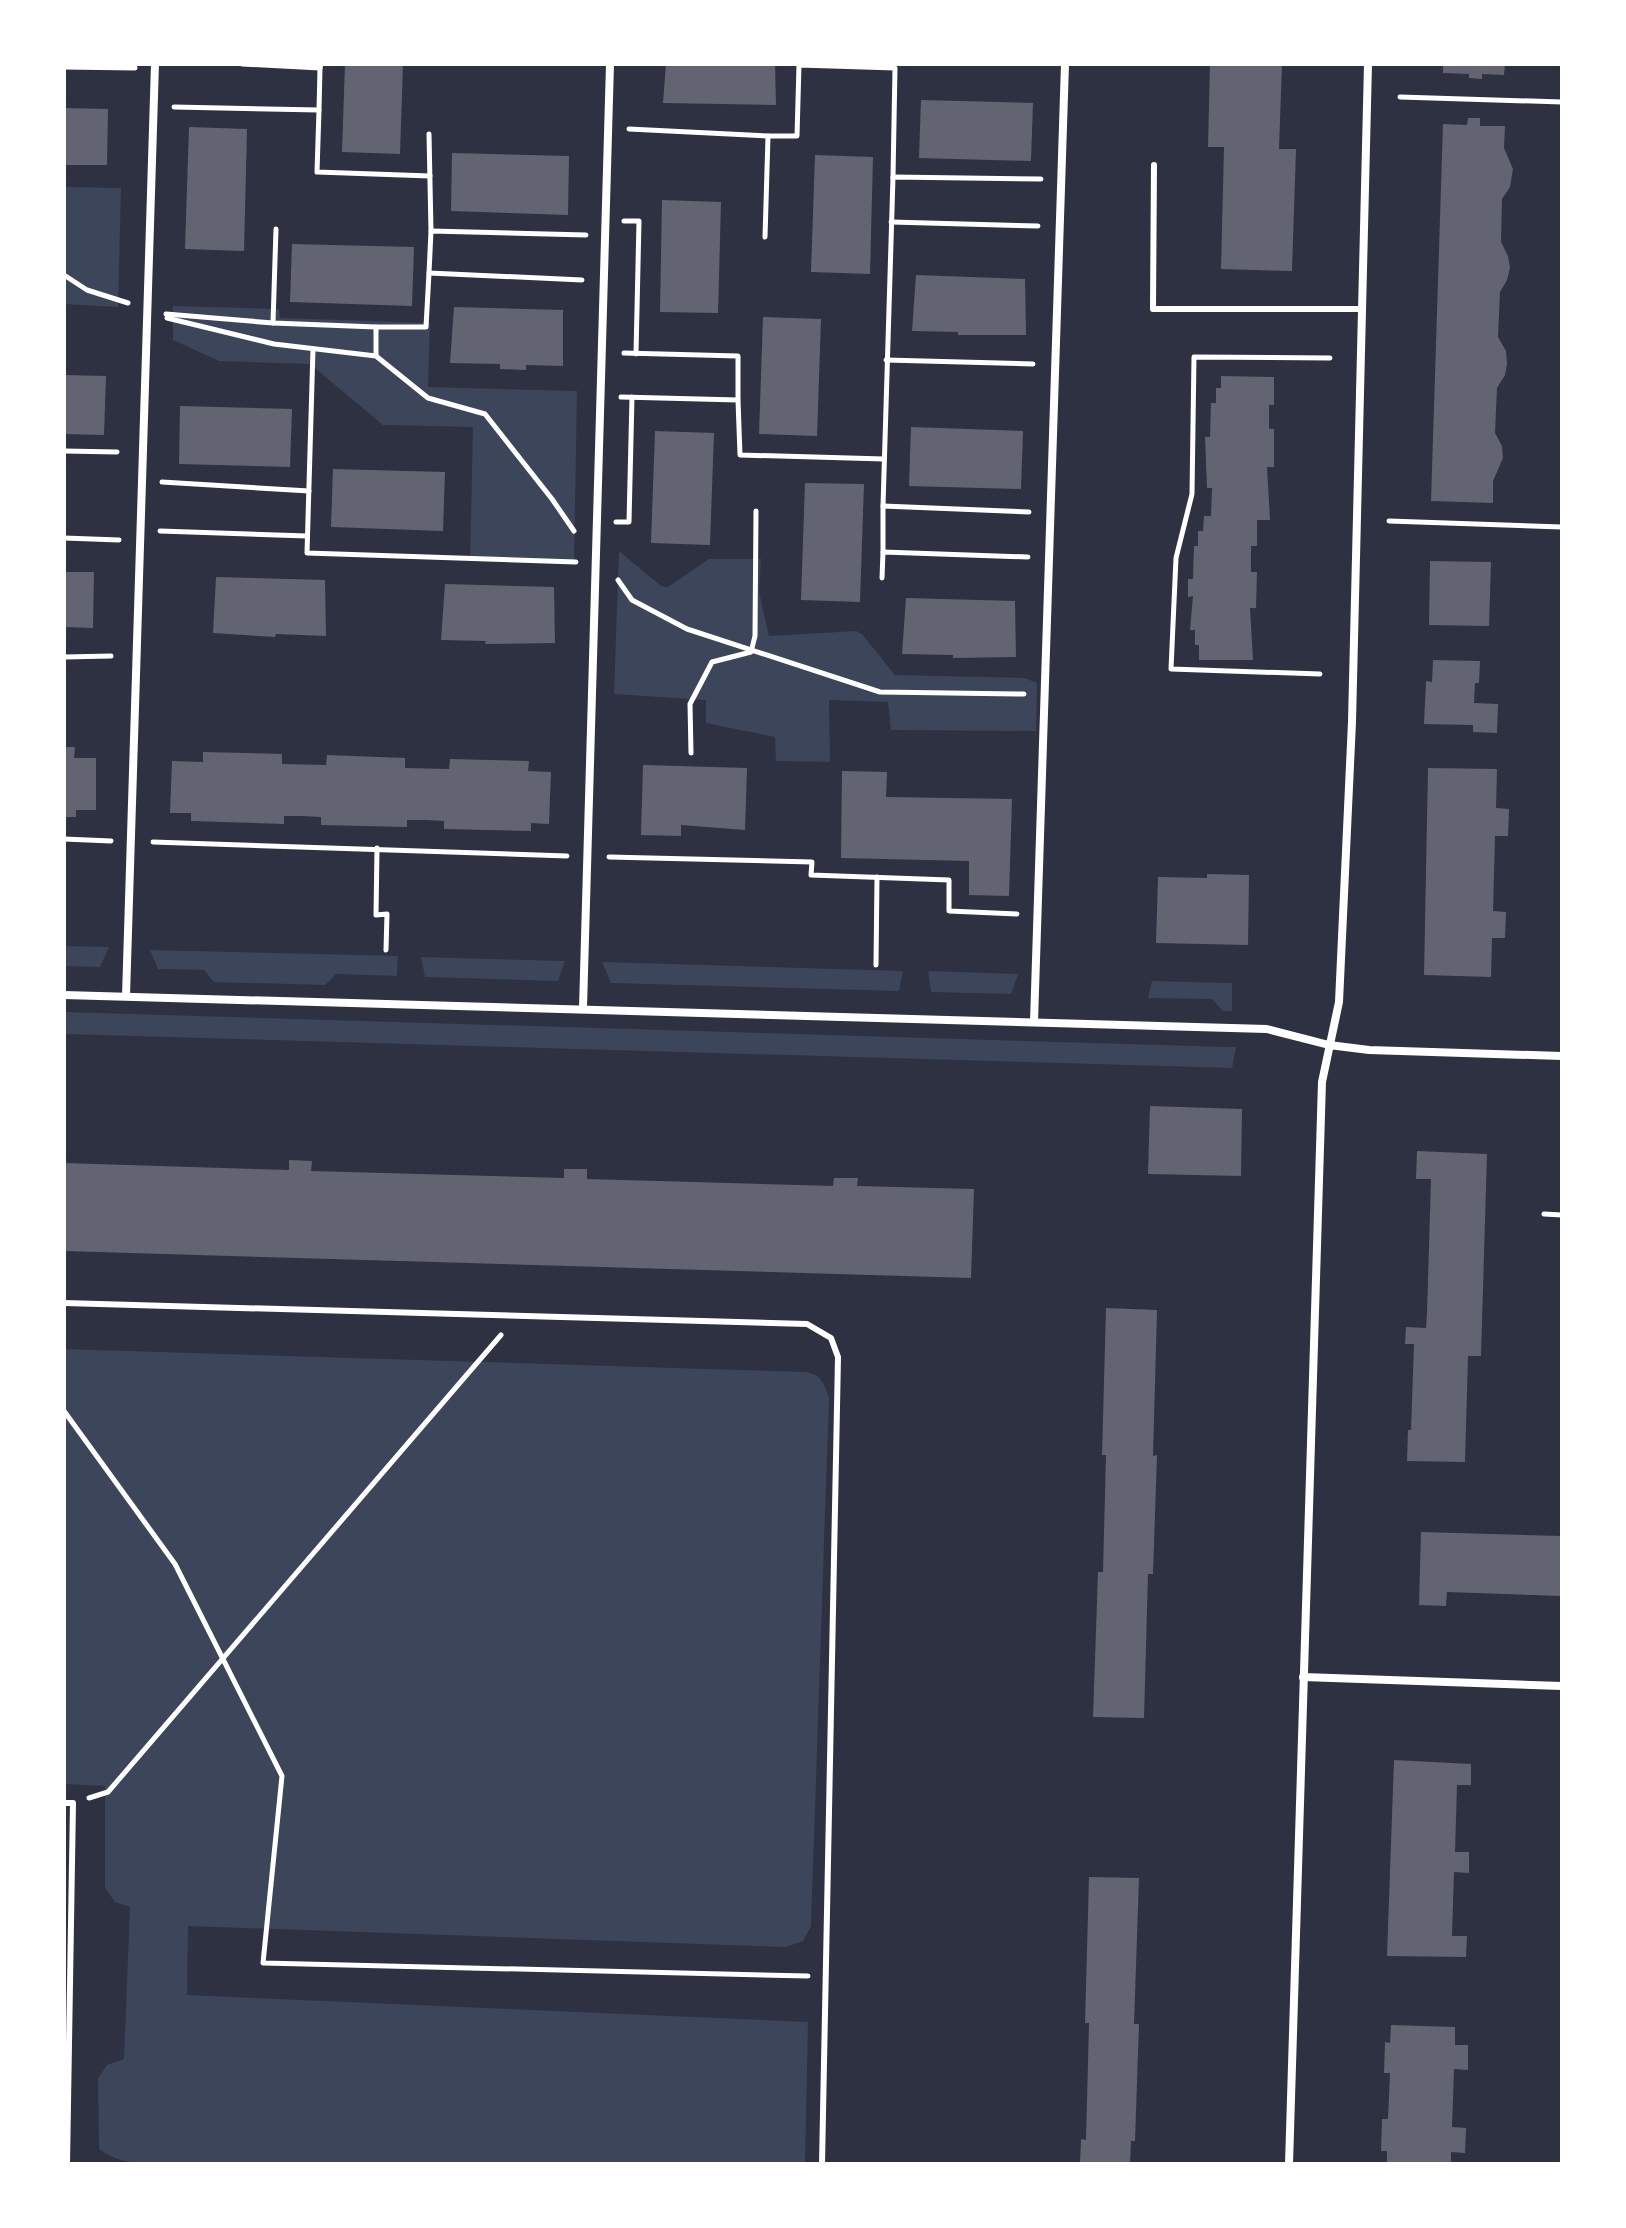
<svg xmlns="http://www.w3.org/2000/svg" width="1626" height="2228" font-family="'Varela Round',sans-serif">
<rect width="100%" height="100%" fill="#2d3142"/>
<g fill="#3c4559">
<path d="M64,187L121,188L118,307L64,304Z"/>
<path d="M173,306L279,309L280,318L430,323L428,387L577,391L574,564L470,561L473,427L383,425L310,364L219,361L173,340Z"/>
<path d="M619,551L661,586L668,587L709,559H761L759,592L769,636L856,631L862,634L895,675L1025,678L1037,683L1036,731L891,730L888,702L829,700L830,762L776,761L775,737L706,723V700L614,694Z"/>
<path d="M64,946L109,947L100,967L64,966Z"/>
<path d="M150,950L398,956L397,976L336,974L325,985L214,982L204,970L158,969Z"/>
<path d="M421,957L565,961L558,981L425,977Z"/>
<path d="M602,962L903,971L899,991L611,983Z"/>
<path d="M928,971L1018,974L1011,994L931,992Z"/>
<path d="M1152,981L1232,983V1011H1223L1212,999L1148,998Z"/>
<path d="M64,1012L1228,1047H1236L1232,1068L64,1034Z"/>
<path d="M64,1349L806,1372C821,1374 825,1385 829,1398L811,1926L803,1941L786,1947L188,1926L187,1995L808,2022L805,2164H201C168,2163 126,2170 99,2149L98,2078L107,2065L124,2059L130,1907L115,1902L105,1888V1786L64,1784Z"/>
</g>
<g fill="#626471">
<path d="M345,64H403L400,154L342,152Z"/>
<path d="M666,64H775L776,105L663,103Z"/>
<path d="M1210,64H1282L1279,149H1296L1292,271L1221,269L1224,147H1208Z"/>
<path d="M1443,64H1505L1504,75L1482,74V79L1469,78V74L1443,73Z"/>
<path d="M921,100L1033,103L1031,161L919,158Z"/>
<path d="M64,108L108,109L107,165H64Z"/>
<path d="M1468,118H1480V126H1505L1504,148L1513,169L1510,187L1502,199L1501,242L1508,256L1510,268L1507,280L1500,292L1498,337L1506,351L1507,364L1505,375L1497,388L1495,433L1502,446L1503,458L1493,481V503L1431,501L1443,124L1467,125Z"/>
<path d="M189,127L247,129L244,251L185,249Z"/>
<path d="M452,153L569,156L568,215L451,211Z"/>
<path d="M815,155L873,157L870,274L811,272Z"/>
<path d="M662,200L721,202L718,313L660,312Z"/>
<path d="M292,244L414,247L412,306L290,302Z"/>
<path d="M916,275L1025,279L1026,335H958V332L912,331Z"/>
<path d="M454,307L563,310V366L526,365V370L500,369V364L450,363Z"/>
<path d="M763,317L821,319L817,436L759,434Z"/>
<path d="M64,375L106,376L104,435L64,434Z"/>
<path d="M1221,376L1274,377V405H1269V429H1274V467H1267L1270,520H1257V546H1251V572H1257L1256,608H1250L1253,660H1199V645H1195V630H1190L1193,596L1188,597V579H1193L1194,546H1198V531H1203L1204,516H1211L1212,488H1207L1205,437H1210L1211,403H1216V388H1221Z"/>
<path d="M180,406L292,409L290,467L179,464Z"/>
<path d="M911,427L1023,431L1021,489L909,486Z"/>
<path d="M655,431L714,433L710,545L651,543Z"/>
<path d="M333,469L445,472L443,531L331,527Z"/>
<path d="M805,483L864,484L860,602L801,600Z"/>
<path d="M1430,561L1491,562L1489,626L1429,625Z"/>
<path d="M64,572H94L93,628L64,627Z"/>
<path d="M216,577L325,580L326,636L276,634L275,637L213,633Z"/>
<path d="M445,584L554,587L555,643L485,644L486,641L441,640Z"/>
<path d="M906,598L1015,601L1016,657L953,658V655L902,654Z"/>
<path d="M1433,660L1480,661L1479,683H1475L1474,703L1498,704L1497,733L1473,732V725L1424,724L1426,681L1432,682Z"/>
<path d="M64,747H75L74,758H96V810H76V817H64Z"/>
<path d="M203,752L282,754V764L326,765L327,755L405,758V768L449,769L450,759L529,761L528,771L551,772L549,824L531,823V831L444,829V821L426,820H407V827L321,825V817L302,816H284V824L191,821V813H170L172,761L203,762Z"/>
<path d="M643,765L747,768L745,830L681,825V836L641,835Z"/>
<path d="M1428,768L1497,769L1496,808L1509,809L1508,836H1495L1493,911L1506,912L1505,938H1492L1491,977L1424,975Z"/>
<path d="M842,771L887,772L886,797L1012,799L1009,896L969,895V861L841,858Z"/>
<path d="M1207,874L1249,875L1248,945L1156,943L1158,877L1207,878Z"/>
<path d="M1150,1106L1242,1109L1241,1176L1148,1174Z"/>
<path d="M1417,1151L1487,1154L1481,1356H1468L1465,1462L1407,1461L1408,1430H1411L1414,1344H1405L1406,1327L1426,1328L1427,1313L1431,1179H1416Z"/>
<path d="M289,1160L312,1161L311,1171L564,1178V1169H587V1179L833,1186L834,1178H858L857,1186L974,1189L971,1278L64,1251V1163L289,1170Z"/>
<path d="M1106,1308L1157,1310L1153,1456L1157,1455L1153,1574H1148L1144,1718L1093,1717L1098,1572H1103L1106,1455H1102Z"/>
<path d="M1421,1532L1562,1536V1596L1447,1592L1446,1606L1419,1605Z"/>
<path d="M1394,1760L1471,1764V1785H1457L1455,1852H1469V1873L1454,1872L1452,1936H1467L1466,1957L1387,1956Z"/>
<path d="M1089,1877L1139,1878L1134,2024H1139L1135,2141H1131L1130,2164H1080L1081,2139L1086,2140L1089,2023H1085Z"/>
<path d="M1391,2025L1455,2027V2045H1468V2070L1454,2069L1453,2099L1452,2127L1466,2128L1465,2153L1451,2152V2164H1387V2151H1381L1382,2119H1388L1390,2073H1384L1385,2042L1390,2043Z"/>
</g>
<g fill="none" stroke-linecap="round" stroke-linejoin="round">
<g stroke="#fff" stroke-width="5">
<path d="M242,64L320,68L321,64"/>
<path d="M64,67L135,68"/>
<path d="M1400,97L1562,102"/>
<path d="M174,107L319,110L320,68"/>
<path d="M319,110L317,172L430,176"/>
<path d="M629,129L768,136"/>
<path d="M429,134L431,231"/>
<path d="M624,221H639L636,354"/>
<path d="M891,222L1038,226"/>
<path d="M276,229L273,323L376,327"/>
<path d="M765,237L768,136H797L799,65L895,68L893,177"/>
<path d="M64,275L87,290L128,303"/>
<path d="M582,280L429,273L431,231L586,235"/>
<path d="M166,314L273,323"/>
<path d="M167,318L274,344L376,356L428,398L485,414L552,499L574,531"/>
<path d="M313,349L307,553L576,562"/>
<path d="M376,356V327H426L429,273"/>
<path d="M886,360L1033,364"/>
<path d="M621,397L738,400V356L624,353"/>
<path d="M738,400L740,455L884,459"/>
<path d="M64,451L117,452"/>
<path d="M162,482L309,491"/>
<path d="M883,506L893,177L1041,179"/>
<path d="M1389,521L1562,527"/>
<path d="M616,522H629L632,397"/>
<path d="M160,531L307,536"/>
<path d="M64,538L119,540"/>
<path d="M883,552V506L1029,512"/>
<path d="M882,578L883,552L1028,557"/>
<path d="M618,580L632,600L687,629L880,692L1024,694"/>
<path d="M64,657L111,656"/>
<path d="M1320,674L1171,669L1176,558L1192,494L1194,357L1330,358"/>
<path d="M691,753L690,704L712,662L751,652L755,636L756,511"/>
<path d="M64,839L111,841"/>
<path d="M153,842L567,856"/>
<path d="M377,848L376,915L387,914L386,950"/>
<path d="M609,857L812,862L811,875L949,880V911L1017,914"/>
<path d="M876,965L877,877"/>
<path d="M1544,1214L1562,1215"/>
<path d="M64,1411L175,1564L282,1776L263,1963L808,1976"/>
<path d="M89,1798L108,1792L501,1335"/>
</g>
<g stroke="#fff" stroke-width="6">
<path d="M1154,165L1153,309H1362"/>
<path d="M64,1303L807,1324L831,1338L838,1357L822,2164"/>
<path d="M64,1803H73L67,2164"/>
</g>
<g stroke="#fff" stroke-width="8">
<path d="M64,995L1267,1029L1329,1045L1369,1050L1562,1056"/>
<path d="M126,996L155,64"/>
<path d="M583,1008L610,64"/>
<path d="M1034,1022L1065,64"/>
<path d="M1303,1677L1562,1686"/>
<path d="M1289,2164L1322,1082L1339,1002L1352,722L1368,64"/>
</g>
</g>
<rect width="1626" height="2228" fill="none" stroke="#ffffff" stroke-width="132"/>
</svg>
